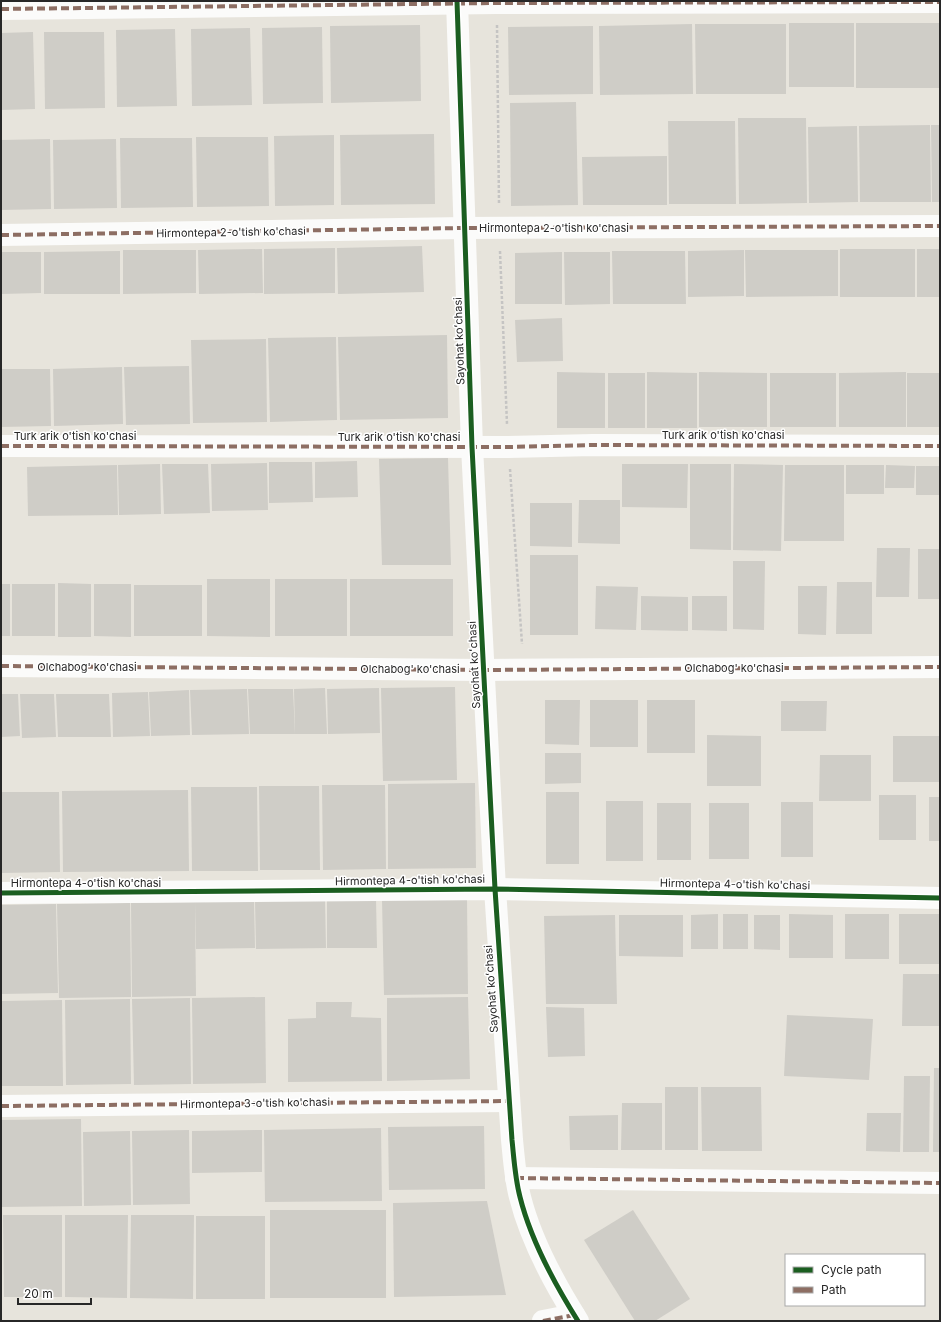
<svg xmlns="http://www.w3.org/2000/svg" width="941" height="1322" font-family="Inter,sans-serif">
<rect width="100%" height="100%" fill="#e7e4dc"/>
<g fill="#cfcdc7">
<rect x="789" y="23" width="65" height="64"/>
<rect x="856" y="23" width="84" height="65"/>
<path d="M692,24L693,94L600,95L599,26Z"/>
<path d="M695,24H786V94H696Z"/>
<path d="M420,25L421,101L331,103L330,26Z"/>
<path d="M593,26V94L509,95L508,27Z"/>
<path d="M322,27L323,103L263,104L262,28Z"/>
<path d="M250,28L252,105L192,106L191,29Z"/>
<path d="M175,29L177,106L117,107L116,30Z"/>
<path d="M33,32L35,109L1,110V33Z"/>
<path d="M44,32H104L105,108L45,109Z"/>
<path d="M576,102L578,205L511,206L510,103Z"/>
<path d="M738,118H806L807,203L739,204Z"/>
<path d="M668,121H735L736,204H669Z"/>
<path d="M930,125L931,202H860L859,126Z"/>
<path d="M931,125H940V202H932Z"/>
<path d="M857,126L858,202L809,203L808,127Z"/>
<path d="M434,134L435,204L341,205L340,135Z"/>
<path d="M334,135V205L275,206L274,136Z"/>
<path d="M196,137H268L269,206L197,207Z"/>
<path d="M120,138H192L193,207L121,208Z"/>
<path d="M50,139L51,209L1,210V140Z"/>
<path d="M116,139L117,208L54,209L53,140Z"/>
<path d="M667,156V205H583L582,157Z"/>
<path d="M422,246L424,292L338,294L337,248Z"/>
<path d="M335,248V293L264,294V249Z"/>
<path d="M262,249L263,293L199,294L198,250Z"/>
<rect x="840" y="249" width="75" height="48"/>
<rect x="917" y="249" width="23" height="48"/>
<path d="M123,250H196V293L123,294Z"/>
<path d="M744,250V296L688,297V251Z"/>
<path d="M745,250H838V296L746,297Z"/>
<path d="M120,251V294H44V252Z"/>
<path d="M612,251H685L686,304H613Z"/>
<path d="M1,252H41V293L1,294Z"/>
<path d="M562,252V304H515V253Z"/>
<path d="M564,252H610V304L565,305Z"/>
<path d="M562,318L563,361L517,362L515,320Z"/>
<path d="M447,335L448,418L340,420L338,337Z"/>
<path d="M336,337L337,420L270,422L268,338Z"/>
<path d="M266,339L267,422L193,423L191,340Z"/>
<path d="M189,366L190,424L126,425L124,367Z"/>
<path d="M122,367L123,424L54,426L53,369Z"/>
<path d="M1,369H50L51,426L1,427Z"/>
<path d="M557,372L605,373V428H557Z"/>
<path d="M647,372L697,373V428H647Z"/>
<path d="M699,372L767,373V427H699Z"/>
<path d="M906,372V427H839V373Z"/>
<rect x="608" y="373" width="37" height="55"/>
<rect x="770" y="373" width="66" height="54"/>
<rect x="907" y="373" width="33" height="54"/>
<path d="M448,458L451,565H382L379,459Z"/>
<path d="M357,461L358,497L315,498V462Z"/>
<path d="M269,462H312L313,502L269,503Z"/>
<path d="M267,463L268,510L212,511L211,464Z"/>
<path d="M160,464L161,514L119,515L118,465Z"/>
<path d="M162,464H208L210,513L164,514Z"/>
<path d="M622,464H688L687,508L622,507Z"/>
<path d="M690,464H731V550L690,549Z"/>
<path d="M734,464L783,465L781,551L733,550Z"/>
<path d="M117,465L118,515L28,516L27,467Z"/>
<path d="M785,465H844V541H784Z"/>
<rect x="846" y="465" width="38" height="29"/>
<path d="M886,465L915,466L914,488H885Z"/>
<rect x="916" y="466" width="24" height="29"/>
<path d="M579,500H620V544L578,543Z"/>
<path d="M530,503H572V547L530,546Z"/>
<path d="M877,548H910L909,597H876Z"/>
<rect x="918" y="549" width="22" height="50"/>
<rect x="530" y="555" width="48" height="80"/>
<path d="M733,561H765L764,630L733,629Z"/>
<path d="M207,579H270V637L207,636Z"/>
<rect x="275" y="579" width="72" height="57"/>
<rect x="350" y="579" width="103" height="57"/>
<path d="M837,582H872V634H836Z"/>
<path d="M58,583L91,584V637H58Z"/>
<rect x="1" y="584" width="9" height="52"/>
<rect x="12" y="584" width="43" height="52"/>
<path d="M94,584H131V637L94,636Z"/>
<rect x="134" y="585" width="68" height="51"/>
<path d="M596,586L638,587L636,630L595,629Z"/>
<path d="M798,586H827L826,635L798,634Z"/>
<path d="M641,596L688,597V631L641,630Z"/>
<path d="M692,596H727V631L692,630Z"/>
<path d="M455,687L457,780L383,781L381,688Z"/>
<path d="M325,688L327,734H295L294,689Z"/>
<path d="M379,688L380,733L328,734L327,689Z"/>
<path d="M247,689L249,734L192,735L190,690Z"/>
<path d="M248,689H293L295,734H250Z"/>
<path d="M189,690L190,735L151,736L149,692Z"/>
<path d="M148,692L150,736L113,737L112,693Z"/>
<path d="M1,694H18L20,736L1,737Z"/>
<path d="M20,694H54L56,737L22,738Z"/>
<path d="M56,694H109L111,737H58Z"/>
<path d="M545,700H580L579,745L545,744Z"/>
<rect x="590" y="700" width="48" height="47"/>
<rect x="647" y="700" width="48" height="53"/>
<path d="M781,701H827L826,731H781Z"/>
<path d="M707,735L761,736V786H707Z"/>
<rect x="893" y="736" width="47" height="46"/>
<path d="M545,753H581V783L545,784Z"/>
<path d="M820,755H871V801H819Z"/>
<path d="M475,783L476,868L388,869V784Z"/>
<path d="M322,785H385L386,869L323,870Z"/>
<path d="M259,786H319L320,870H260Z"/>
<path d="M191,787H257L258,871H192Z"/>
<path d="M188,790L189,871L63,872L62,791Z"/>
<path d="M1,792H59L60,872L1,873Z"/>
<rect x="546" y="792" width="33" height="72"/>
<rect x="879" y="795" width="37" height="45"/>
<rect x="929" y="797" width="11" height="44"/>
<rect x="606" y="801" width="37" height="60"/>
<rect x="781" y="802" width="32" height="55"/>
<rect x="657" y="803" width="34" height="57"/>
<rect x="709" y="803" width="40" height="56"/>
<path d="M467,898L468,994L384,995L382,899Z"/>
<path d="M376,899L377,948H327V900Z"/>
<path d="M325,900L326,948L256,949L255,901Z"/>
<path d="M254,901L255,948L196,949L195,902Z"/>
<path d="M195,902L196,996L132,997L131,903Z"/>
<path d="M130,903L131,997L59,998L57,904Z"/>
<path d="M56,904L58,993L1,994V905Z"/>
<path d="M718,914V949H691V915Z"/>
<rect x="723" y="914" width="25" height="35"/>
<path d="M789,914L833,915V958H789Z"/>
<rect x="845" y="914" width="44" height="45"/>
<rect x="899" y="914" width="41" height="50"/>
<path d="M615,915L617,1004H546L544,916Z"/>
<path d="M619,915H683V957L619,956Z"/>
<path d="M754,915H780V950L754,949Z"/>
<path d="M903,974H940V1026H902Z"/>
<path d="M265,997L266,1083L193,1084L192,998Z"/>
<path d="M468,997L470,1079L387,1081V998Z"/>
<path d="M190,998L191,1084L134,1085L132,999Z"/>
<path d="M130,999L131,1084L66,1085L65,1000Z"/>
<path d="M62,1000L63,1086H1V1001Z"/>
<path d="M316,1002H352L351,1017L381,1018L382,1081L288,1082V1019L316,1018Z"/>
<path d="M546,1007L584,1008L585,1056L548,1057Z"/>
<path d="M787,1015L873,1019L869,1080L784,1076Z"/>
<path d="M934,1068H940V1152H933Z"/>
<path d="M904,1076H930L929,1152H903Z"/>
<rect x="665" y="1087" width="33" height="63"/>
<path d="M701,1087H761L762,1151H702Z"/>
<path d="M622,1103H662V1150H621Z"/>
<path d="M867,1113H901L900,1152L866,1151Z"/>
<path d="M618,1115V1150H570L569,1116Z"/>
<path d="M81,1119L82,1206L1,1207V1120Z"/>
<path d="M484,1126L485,1189L389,1190L388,1127Z"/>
<path d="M381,1128L382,1201L265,1202L264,1130Z"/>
<path d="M189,1130L190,1204L133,1205L132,1131Z"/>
<path d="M262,1130V1172L192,1173V1131Z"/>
<path d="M130,1131L131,1205L84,1206L83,1132Z"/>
<path d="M487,1201L506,1295L394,1297L393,1203Z"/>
<rect x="270" y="1210" width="116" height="88"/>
<path d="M633,1210L690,1299L655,1321H635L584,1240Z"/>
<path d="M3,1215H62V1297H4Z"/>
<path d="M65,1215H128L127,1298L65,1297Z"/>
<path d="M131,1215H194L193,1299L130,1298Z"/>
<rect x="196" y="1216" width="69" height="83"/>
</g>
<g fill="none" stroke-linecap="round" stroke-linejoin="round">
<g stroke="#c5c4c3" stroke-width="2.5" stroke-dasharray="3 2" stroke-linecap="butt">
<path d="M497,25L499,204"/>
<path d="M500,251L507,424"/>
<path d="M510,469L522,644"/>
</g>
<g stroke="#fbfbfa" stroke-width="22">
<path d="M1,9L497,3L940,2"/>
<path d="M1,235L465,228L940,226"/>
<path d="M1,446L508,447L593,445L940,446"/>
<path d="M1,666L484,670L940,667"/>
<path d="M1,893L495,889L940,898"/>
<path d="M1,1106L508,1101"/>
<path d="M516,1178L940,1183"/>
<path d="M543,1321L574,1315"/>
</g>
<path stroke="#fbfbfa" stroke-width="22" d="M457,1L472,447L495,889L512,1140C514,1159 515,1178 520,1197C531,1241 554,1283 578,1321"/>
<g stroke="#8d6e63" stroke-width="4" stroke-dasharray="8 4" stroke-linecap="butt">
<path d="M1,9L497,3L940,2"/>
<path d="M1,235L465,228L940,226"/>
<path d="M1,446L508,447L593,445L940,446"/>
<path d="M1,666L484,670L940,667"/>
<path d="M1,1106L508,1101"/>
<path d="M516,1178L940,1183"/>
<path d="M543,1321L574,1315"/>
</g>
<g stroke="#fff" stroke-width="8">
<g id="cycleway">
<path d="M457,1L472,447L495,889L512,1140C514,1159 515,1178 520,1197C531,1241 554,1283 578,1321"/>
<path d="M1,893L495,889L940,898"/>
</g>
</g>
<use href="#cycleway" stroke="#1b5e20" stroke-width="5"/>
</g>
<g text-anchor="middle" stroke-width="3" stroke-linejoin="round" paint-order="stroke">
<g font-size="11" fill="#272727" stroke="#fff">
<text x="554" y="232">Hirmontepa 2-o'tish ko'chasi</text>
<text transform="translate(231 232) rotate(-1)" y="4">Hirmontepa 2-o'tish ko'chasi</text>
<text transform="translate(459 341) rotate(-92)" y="4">Sayohat koʻchasi</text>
<text x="723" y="439">Turk arik o'tish ko'chasi</text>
<text x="75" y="440">Turk arik o'tish ko'chasi</text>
<text x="399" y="441">Turk arik o'tish ko'chasi</text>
<text transform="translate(474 665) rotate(-93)" y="4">Sayohat koʻchasi</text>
<text x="87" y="671">Olchabog' ko'chasi</text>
<text x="734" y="672">Olchabog' ko'chasi</text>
<text x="410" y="673">Olchabog' ko'chasi</text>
<text transform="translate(410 880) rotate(-1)" y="4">Hirmontepa 4-o'tish ko'chasi</text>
<text x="86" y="887">Hirmontepa 4-o'tish ko'chasi</text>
<text transform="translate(735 884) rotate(1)" y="4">Hirmontepa 4-o'tish ko'chasi</text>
<text transform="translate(491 989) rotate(-94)" y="4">Sayohat koʻchasi</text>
<text transform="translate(255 1103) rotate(-1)" y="4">Hirmontepa 3-o'tish ko'chasi</text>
</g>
</g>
<rect width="941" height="1322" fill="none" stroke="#272727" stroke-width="4"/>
<rect x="785" y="1254" width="140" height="52" fill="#ffffff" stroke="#a9a9a9"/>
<rect x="793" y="1267" width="20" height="6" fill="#1b5e20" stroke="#a9a9a9"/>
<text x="821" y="1274" font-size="12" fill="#272727">Cycle path</text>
<rect x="793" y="1287" width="20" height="6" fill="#8d6e63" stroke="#a9a9a9"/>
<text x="821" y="1294" font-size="12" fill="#272727">Path</text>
<path d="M18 1298v6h73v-6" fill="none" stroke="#272727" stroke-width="2"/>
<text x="24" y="1298" font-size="12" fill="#272727" stroke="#ffffff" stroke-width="3" paint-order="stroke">20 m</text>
</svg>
